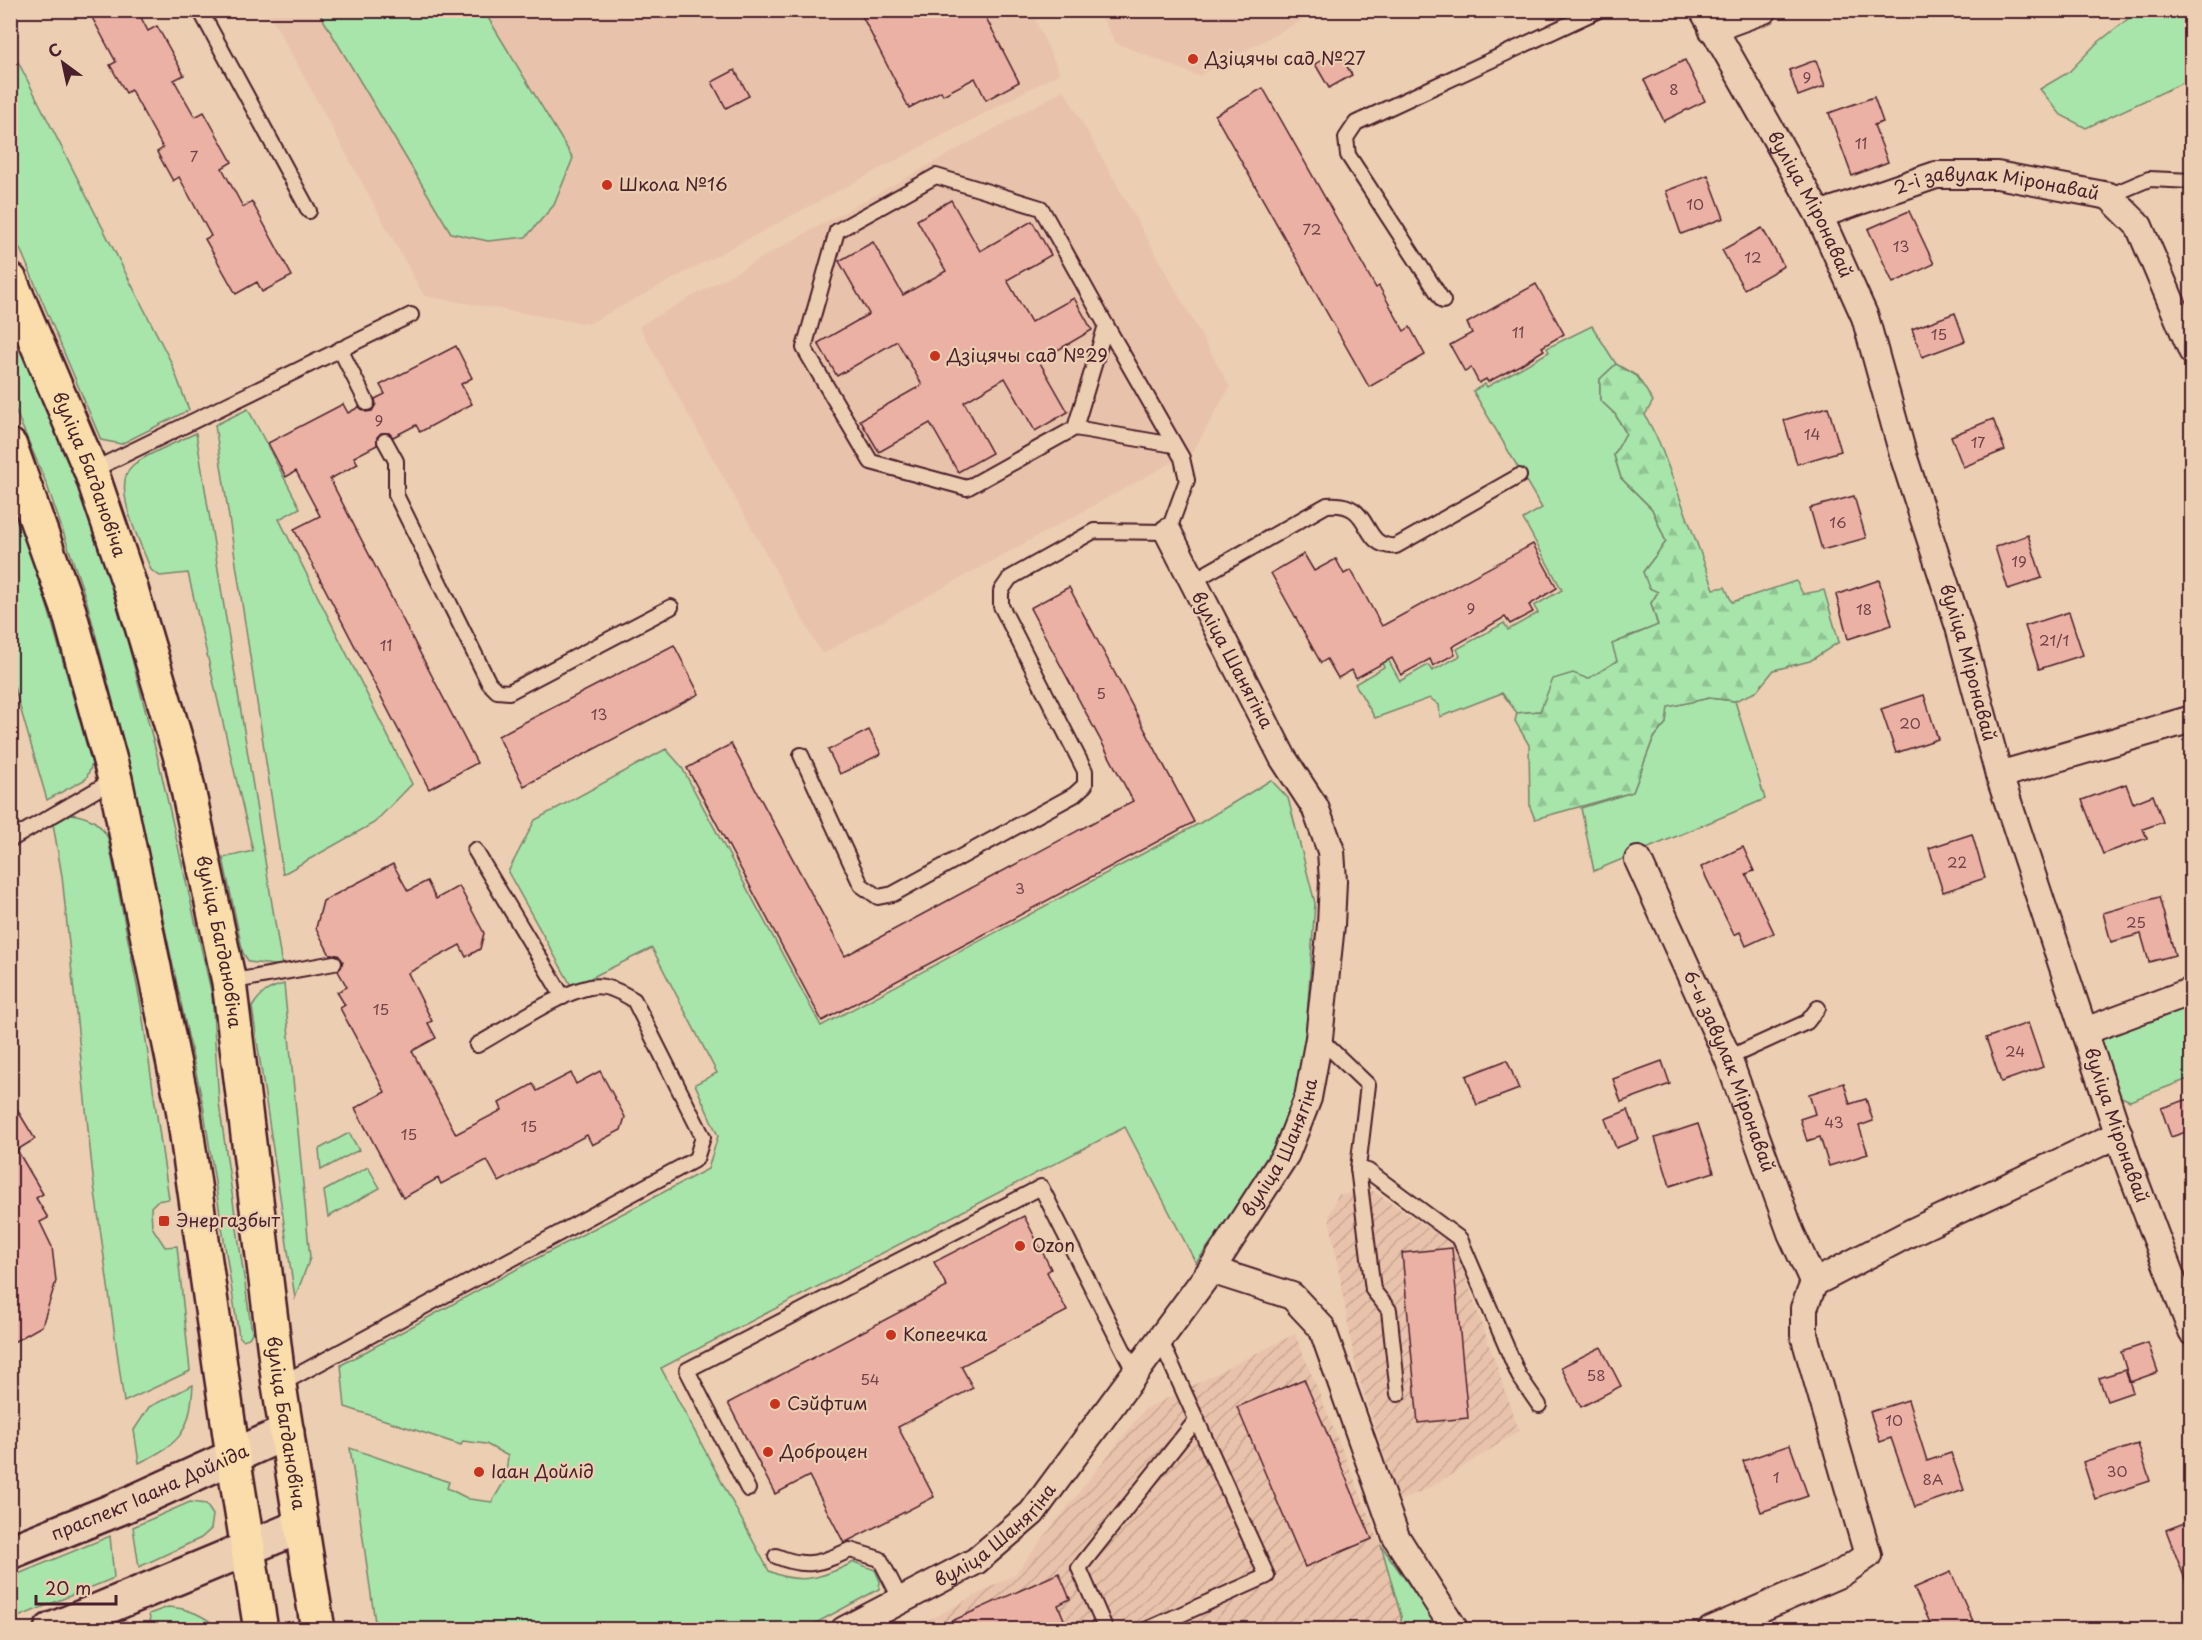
<svg xmlns="http://www.w3.org/2000/svg" width="2202" height="1640" font-family="'Playpen Sans',sans-serif">
<defs>
<pattern id="industrial-furrows" width="10" height="10" patternUnits="userSpaceOnUse" patternTransform="scale(1.5)"><rect width="10" height="10" fill="#e9c2ab"/><path d="M-1 1l2-2M0 10L10 0M9 11l2-2" fill="none" stroke="#c9a693"/></pattern>
<pattern id="forest-firs" width="22" height="20" patternUnits="userSpaceOnUse" patternTransform="scale(1.5)"><rect width="22" height="20" fill="#a7e5ab"/><path d="M5 1l3.5 6h-7zM16 11l3.5 6h-7z" fill="#91c493"/></pattern>
</defs>
<rect width="100%" height="100%" fill="#ecceb2"/>
<filter id="ink" filterUnits="userSpaceOnUse"><feTurbulence type="fractalNoise" baseFrequency=".0167" numOctaves="2"/><feDisplacementMap in="SourceGraphic" scale="12" xChannelSelector="R" yChannelSelector="G"/><feConvolveMatrix kernelMatrix="1 2 1 2 8 2 1 2 1" color-interpolation-filters="sRGB"/></filter>
<g filter="url(#ink)">
<g fill="#e9c2ab">
<path d="M268,11H1031L1060,73L588,324L424,296Z"/>
<path d="M1098,11H1319L1198,76L1116,43Z"/>
<path d="M1064,90L1230,387L1193,451L822,654L639,326Z"/>
</g>
<g fill="url(#industrial-furrows)">
<path d="M1373,1191L1455,1246L1519,1431L1433,1486L1399,1501L1356,1369L1329,1216L1338,1195Z"/>
<path d="M1295,1334L1381,1545L1401,1617L1402,1629L910,1630L1014,1575L1144,1410Z"/>
</g>
<g fill="#a7e5ab" stroke="#78826b" stroke-width="1.5">
<path d="M318,11H484L573,158L554,205L526,237L488,241L451,233Z"/>
<path d="M2138,11H2191V79L2086,128L2061,115L2040,89L2069,72L2096,44Z"/>
<path d="M10,46L171,362L189,410L121,444L101,440L22,253L11,232Z"/>
<path d="M10,325L76,478L116,597L159,763L212,995L219,1103L252,1333L249,1338L243,1340L239,1336L203,1105L131,771L87,602L47,485L11,400Z"/>
<path d="M1592,326L1616,364L1600,379V400L1615,414L1626,433L1614,455L1621,478L1652,509L1666,542L1643,572L1658,592L1651,603L1658,626L1628,636L1617,661L1540,711L1517,713L1502,693L1440,717L1439,705L1430,698L1375,718L1355,684L1384,667L1380,659L1386,656L1400,681L1428,665L1432,671L1460,656L1457,649L1504,623L1508,630L1538,613L1534,606L1562,590L1523,519L1542,508L1473,391L1485,384L1487,387L1549,352L1547,348Z"/>
<path d="M248,409L300,508L279,519L412,784L374,823L283,874L215,425Z"/>
<path d="M196,433L282,966L249,962L243,953L223,858L253,851L188,573L160,576L151,570C142,545 109,485 133,465C148,453 178,442 196,433Z"/>
<path d="M11,518L19,520L49,612L92,764L86,779L47,800L11,676Z"/>
<path d="M1709,698L1735,701L1765,799L1594,871L1581,808L1633,792L1653,739L1666,723L1667,707Z"/>
<path d="M666,749L681,766L821,1026L1200,823L1271,780L1288,798L1315,903L1306,1031L1296,1092L1273,1150L1243,1198L1196,1263L1125,1127L661,1368L769,1571C801,1586 824,1577 854,1562L875,1570L880,1581L879,1589L805,1629H376L350,1448L449,1482L447,1488L469,1499L492,1502L505,1480L508,1456L486,1444L463,1441L461,1445L345,1407L341,1365L543,1255L708,1169L718,1136L695,1084L717,1073L652,948L572,987L508,872L535,820Z"/>
<path d="M71,814C89,817 99,821 108,838L141,1006L169,1199L157,1201L151,1207L152,1227L165,1247L177,1246L190,1371L124,1402L93,1177L62,876L53,824Z"/>
<path d="M284,984L310,1258L295,1298L252,1007C261,993 268,988 284,984Z"/>
<path d="M2191,1001V1078L2130,1101L2119,1096L2100,1044L2105,1035Z"/>
<path d="M349,1133L359,1150L321,1170L319,1149Z"/>
<path d="M368,1167L380,1188L328,1217L324,1191Z"/>
<path d="M193,1385C190,1432 181,1443 139,1463L134,1430L149,1407Z"/>
<path d="M190,1502L206,1504L213,1515L211,1529L201,1538L139,1567L133,1527Z"/>
<path d="M110,1536L114,1578L11,1620V1577Z"/>
<path d="M1381,1545L1440,1629H1402L1401,1616Z"/>
<path d="M168,1607C189,1608 204,1616 220,1629H152L149,1614Z"/>
</g>
<path fill="url(#forest-firs)" stroke="#78826b" stroke-width="1.5" d="M1616,364L1637,376L1653,401L1645,415L1659,442L1714,589L1725,587L1732,602L1796,581L1803,594L1824,590L1839,642L1810,661L1774,670L1756,692L1735,701L1709,698L1668,707L1666,723L1653,739L1633,792L1535,819L1530,807L1529,745L1515,721L1517,713L1540,711L1553,679L1573,673L1588,679L1617,661L1612,644L1658,625L1651,603L1658,592L1649,588L1643,572L1666,542L1652,509L1621,478L1614,455L1626,433L1615,414L1600,400V379Z"/>
<g fill="#ebb1a5" stroke="#4a1f2b" stroke-width="1.5">
<path d="M88,10H137L148,31L157,26L184,75L174,80L195,117L204,112L232,162L222,168L243,207L252,202L292,276L262,292L257,282L236,294L205,239L211,236L179,177L173,181L157,152L163,148L131,90L126,93L110,65L116,62Z"/>
<path d="M859,10H982L1019,82L986,100L975,78L943,95L941,91L909,108Z"/>
<path d="M1338,51L1352,75L1329,88L1315,64Z"/>
<path d="M1685,60L1705,101L1664,121L1644,80Z"/>
<path d="M1816,60L1825,86L1798,96L1789,70Z"/>
<path d="M735,70L749,96L726,108L712,82Z"/>
<path d="M1263,88L1376,288L1379,286L1404,331L1410,327L1425,355L1369,387L1215,115Z"/>
<path d="M1874,97L1883,122L1874,125L1888,162L1852,176L1829,113Z"/>
<path d="M1708,175L1724,218L1681,234L1666,191Z"/>
<path d="M951,200L980,251L1032,221L1051,255L1007,280L1031,322L1074,298L1092,330L1039,361L1068,412L1035,431L1005,378L964,402L992,453L958,472L930,423L879,452L860,420L922,385L897,341L837,376L818,343L869,314L839,261L873,242L903,295L946,271L917,220Z"/>
<path d="M1909,211L1934,264L1893,283L1868,229Z"/>
<path d="M1762,228L1784,266L1744,289L1722,250Z"/>
<path d="M1536,284L1564,334L1542,347L1544,350L1520,365L1488,382L1486,379L1479,383L1471,368L1465,372L1450,345L1472,333L1467,323Z"/>
<path d="M1955,313L1965,341L1922,357L1912,329Z"/>
<path d="M456,346L472,378L461,384L472,404L420,432L416,425L393,437L389,433H381L377,437V445L354,457L358,464L330,479L477,763L429,789L294,529L320,516L296,471L286,477L268,443L343,404L348,413L359,407L366,412L372,411L376,404L375,399L385,394L380,385Z"/>
<path d="M1828,407L1841,451L1797,464L1784,420Z"/>
<path d="M1993,419L2005,450L1963,467L1951,436Z"/>
<path d="M1854,496L1866,538L1822,550L1810,508Z"/>
<path d="M2028,535L2042,578L2008,589L1995,547Z"/>
<path d="M1533,544L1557,588L1529,605L1533,612L1510,624L1505,617L1452,647L1455,654L1433,666L1430,659L1401,675L1392,658L1356,678L1352,670L1338,678L1327,659L1321,663L1271,573L1304,554L1314,571L1336,559L1344,574L1351,570L1382,626Z"/>
<path d="M1879,580L1892,625L1848,639L1836,595Z"/>
<path d="M1069,587L1194,822L822,1021L687,768L731,744L845,956L1133,801L1030,608Z"/>
<path d="M2069,612L2083,655L2039,669L2025,626Z"/>
<path d="M674,645L699,694L524,786L498,736Z"/>
<path d="M1924,695L1938,739L1896,753L1881,709Z"/>
<path d="M869,730L881,754L840,774L828,750Z"/>
<path d="M2126,784L2133,803L2153,795L2163,822L2143,829L2147,838L2103,854L2082,800Z"/>
<path d="M1972,834L1985,878L1943,892L1929,848Z"/>
<path d="M1743,847L1754,871L1746,874L1774,933L1746,946L1740,932L1734,935L1701,867Z"/>
<path d="M393,864L408,891L427,881L436,899L459,886L484,933L480,949L466,957L460,945L408,973L432,1021L428,1023L436,1038L412,1051L456,1134L502,1110L499,1103L533,1084L537,1091L571,1073L576,1084L600,1071L625,1117L621,1130L592,1145L587,1135L499,1182L487,1160L441,1184L438,1178L403,1198L355,1108L385,1092L340,1008L345,1005L337,992L347,987L338,971L343,961L338,955H330L316,928L323,901Z"/>
<path d="M2159,897L2175,955L2149,962L2141,934L2111,942L2103,913Z"/>
<path d="M2028,1023L2043,1067L2001,1082L1986,1038Z"/>
<path d="M1507,1060L1519,1089L1477,1105L1466,1076Z"/>
<path d="M1662,1061L1670,1084L1621,1102L1613,1079Z"/>
<path d="M1844,1083L1850,1104L1866,1099L1873,1121L1859,1126L1868,1154L1829,1166L1820,1137L1807,1141L1800,1119L1815,1114L1809,1094Z"/>
<path d="M10,1098L35,1139L17,1150L43,1194L36,1198L48,1218L40,1222L52,1247L56,1281L42,1326L10,1344Z"/>
<path d="M2192,1098V1130L2171,1137L2161,1108Z"/>
<path d="M1628,1110L1639,1139L1616,1148L1605,1119Z"/>
<path d="M1698,1124L1714,1172L1670,1186L1655,1138Z"/>
<path d="M1024,1216L1051,1269L1047,1272L1067,1311L961,1366L973,1388L898,1427L934,1497L844,1543L809,1476L775,1494L728,1403L947,1287L934,1262Z"/>
<path d="M1452,1248L1468,1418L1418,1423L1402,1253Z"/>
<path d="M2148,1343L2158,1372L2130,1382L2121,1352Z"/>
<path d="M1601,1347L1621,1386L1581,1407L1561,1367Z"/>
<path d="M2125,1370L2133,1392L2107,1401L2099,1378Z"/>
<path d="M1304,1379L1372,1539L1305,1567L1237,1407Z"/>
<path d="M1908,1400L1927,1461L1951,1453L1964,1490L1915,1507L1891,1438L1880,1442L1870,1412Z"/>
<path d="M2138,1444L2150,1481L2095,1499L2083,1462Z"/>
<path d="M1790,1445L1808,1496L1761,1512L1743,1461Z"/>
<path d="M2192,1520V1592H2190L2166,1530Z"/>
<path d="M1951,1572L1976,1629H1933L1914,1588Z"/>
<path d="M1059,1573L1070,1599L1058,1605L1068,1629H934Z"/>
</g>
<g fill="none" stroke-linecap="round" stroke-linejoin="round">
<g stroke="#4a1f2b" stroke-width="18">
<g id="lane">
<path d="M200,10L309,211"/>
<path d="M2109,196L2149,179L2192,181"/>
<path d="M1443,301L1348,155L1346,138L1356,123L1599,10"/>
<path d="M340,349L367,403"/>
<path d="M1075,428L1106,325L1041,208L936,176L837,231L804,348L871,462L967,488L1075,428L1174,445"/>
<path d="M385,441L396,461V495L489,683L497,691L509,692L671,607"/>
<path d="M91,471L411,315"/>
<path d="M1191,582L1327,505C1376,500 1358,549 1396,546L1519,476"/>
<path d="M801,755L861,885L878,897L893,894L1074,795L1085,785V771L1001,606V591L1010,578L1094,531L1168,532L1187,480L1182,458L1106,325"/>
<path d="M10,840L115,779"/>
<path d="M475,850L563,997"/>
<path d="M229,982L334,963"/>
<path d="M1319,1038L1368,1085L1358,1168L1368,1171L1460,1239L1519,1376L1539,1405"/>
<path d="M1728,1058L1807,1022L1818,1008"/>
<path d="M1358,1168L1373,1290L1389,1310L1398,1394"/>
<path d="M279,1385L696,1159L703,1137L634,1000C621,992 606,984 590,987C554,995 510,1027 477,1045"/>
<path d="M748,1489L687,1370L1041,1187L1135,1373"/>
<path d="M776,1556C807,1569 821,1563 850,1550L880,1559L901,1600"/>
<path d="M1106,1630L1079,1568L1197,1419"/>
<path d="M1146,1630L1267,1576L1160,1339"/>
</g>
</g>
<g stroke="#4a1f2b" stroke-width="30">
<g id="street">
<path id="s1" d="M1703,10L1819,215L1865,317L1904,458L1959,627L1999,775L2128,1163L2192,1332"/>
<path d="M1712,29L1764,10"/>
<path id="s2" d="M1819,215L1936,175H1997L2109,196L2139,226L2192,351"/>
<path d="M1999,775L2192,719"/>
<path id="s3" d="M1638,860L1728,1058L1791,1233L1814,1283"/>
<path d="M2085,1031L2192,991"/>
<path d="M1211,1270L1292,1296L1322,1328L1396,1537L1455,1630"/>
<path id="s4" d="M844,1630L976,1561L1032,1513L1211,1270L1286,1154L1308,1098L1319,1038L1331,925L1333,881L1331,851L1315,807L1283,758L1168,532"/>
<path d="M1711,1630L1842,1573L1868,1555L1804,1335V1308L1814,1283L1910,1233L2119,1134"/>
</g>
</g>
<g stroke="#4a1f2b" stroke-width="38">
<g id="secondary">
<path id="s5" d="M10,1552L122,1507L287,1432"/>
<path d="M51,1630L301,1526"/>
</g>
</g>
<g stroke="#4a1f2b" stroke-width="38">
<g id="primary">
<path id="s6" d="M10,280L91,471L131,589L182,761L229,982L279,1385L318,1630"/>
<path d="M10,446L69,611L115,779L183,1108L233,1456L261,1630"/>
</g>
</g>
<use href="#lane" stroke="#ecceb2" stroke-width="14"/>
<use href="#street" stroke="#ecceb2" stroke-width="26"/>
<use href="#secondary" stroke="#ecceb2" stroke-width="33"/>
<use href="#primary" stroke="#faddab" stroke-width="33"/>
</g>
</g>
<g fill="#c8321e" stroke="#ecceb2" stroke-width="2">
<circle cx="1193" cy="59" r="6"/>
<circle cx="607" cy="185" r="6"/>
<circle cx="935" cy="356" r="6"/>
<rect x="158" y="1215" width="12" height="12" rx="3"/>
<circle cx="1020" cy="1246" r="6"/>
<circle cx="891" cy="1335" r="6"/>
<circle cx="775" cy="1404" r="6"/>
<circle cx="768" cy="1452" r="6"/>
<circle cx="479" cy="1472" r="6"/>
</g>
<g text-anchor="middle" stroke-width="4.5" stroke-linejoin="round" paint-order="stroke">
<g font-size="15" fill="#72444a">
<text x="1807" y="83">9</text>
<text x="1674" y="95">8</text>
<text x="1861" y="149">11</text>
<text x="194" y="162">7</text>
<text x="1695" y="210">10</text>
<text x="1312" y="235">72</text>
<text x="1901" y="252">13</text>
<text x="1753" y="263">12</text>
<text x="1518" y="338">11</text>
<text x="1939" y="340">15</text>
<text x="379" y="426">9</text>
<text x="1812" y="440">14</text>
<text x="1978" y="448">17</text>
<text x="1838" y="528">16</text>
<text x="2019" y="567">19</text>
<text x="1471" y="614">9</text>
<text x="1864" y="615">18</text>
<text x="2054" y="646">21/1</text>
<text x="386" y="651">11</text>
<text x="1101" y="699">5</text>
<text x="599" y="720">13</text>
<text x="1910" y="729">20</text>
<text x="1957" y="868">22</text>
<text x="1020" y="894">3</text>
<text x="2136" y="928">25</text>
<text x="381" y="1015">15</text>
<text x="2015" y="1057">24</text>
<text x="1834" y="1128">43</text>
<text x="529" y="1132">15</text>
<text x="409" y="1140">15</text>
<text x="1596" y="1381">58</text>
<text x="870" y="1385">54</text>
<text x="1894" y="1426">10</text>
<text x="2117" y="1477">30</text>
<text x="1776" y="1483">1</text>
<text x="1933" y="1485">8А</text>
</g>
<g font-size="18" fill="#4a1f2b" stroke="#ecceb2" text-anchor="start">
<text x="1205" y="65">Дзіцячы сад №27</text>
<text x="619" y="191">Школа №16</text>
<text x="947" y="362">Дзіцячы сад №29</text>
<text x="176" y="1227">Энергазбыт</text>
<text x="1032" y="1252">Ozon</text>
<text x="903" y="1341">Копеечка</text>
<text x="787" y="1410">Сэйфтим</text>
<text x="780" y="1458">Доброцен</text>
<text x="491" y="1478">Іаан Дойлід</text>
</g>
<g font-size="18" fill="#4a1f2b" stroke="#ecceb2">
<text dy="6" stroke="none"><textPath href="#s2" startOffset="184">2-і завулак Міронавай</textPath></text>
<text dy="6" stroke="none"><textPath href="#s1" startOffset="222">вуліца Міронавай</textPath></text>
<text dy="6" stroke="none"><textPath href="#s6" startOffset="210">вуліца Багдановіча</textPath></text>
<text transform="translate(1232 660) rotate(62)" y="6">вуліца Шанягіна</text>
<text dy="6" stroke="none"><textPath href="#s1" startOffset="708">вуліца Міронавай</textPath></text>
<text dy="6" stroke="none"><textPath href="#s6" startOffset="696">вуліца Багдановіча</textPath></text>
<text dy="6" stroke="none"><textPath href="#s3" startOffset="230">6-ы завулак Міронавай</textPath></text>
<text dy="6" stroke="none"><textPath href="#s1" startOffset="1194">вуліца Міронавай</textPath></text>
<text dy="6" stroke="none"><textPath href="#s4" startOffset="666">вуліца Шанягіна</textPath></text>
<text dy="6" stroke="none"><textPath href="#s6" startOffset="1182">вуліца Багдановіча</textPath></text>
<text dy="6" stroke="none"><textPath href="#s5" startOffset="152">праспект Іаана Дойліда</textPath></text>
<text dy="6" stroke="none"><textPath href="#s4" startOffset="180">вуліца Шанягіна</textPath></text>
</g>
</g>
<rect width="2202" height="1640" fill="none" stroke="#ecceb2" stroke-width="36"/>
<rect x="18" y="18" width="2166" height="1604" fill="none" stroke="#4a1f2b" stroke-width="2" filter="url(#ink)"/>
<g transform="translate(63 63) rotate(327)" stroke="#ecceb2" stroke-width="4.5" paint-order="stroke">
<path d="M0-4.5L10 22L0 15L-10 22Z" fill="#4a1f2b"/>
<text y="-9" font-size="16" font-weight="bold" text-anchor="middle" fill="#4a1f2b">С</text>
</g>
<path d="M36 1595v9h80v-9" fill="none" stroke="#4a1f2b" stroke-width="3"/>
<text x="45" y="1595" font-size="18" fill="#4a1f2b" stroke="#ecceb2" stroke-width="4.5" paint-order="stroke">20 m</text>
</svg>
